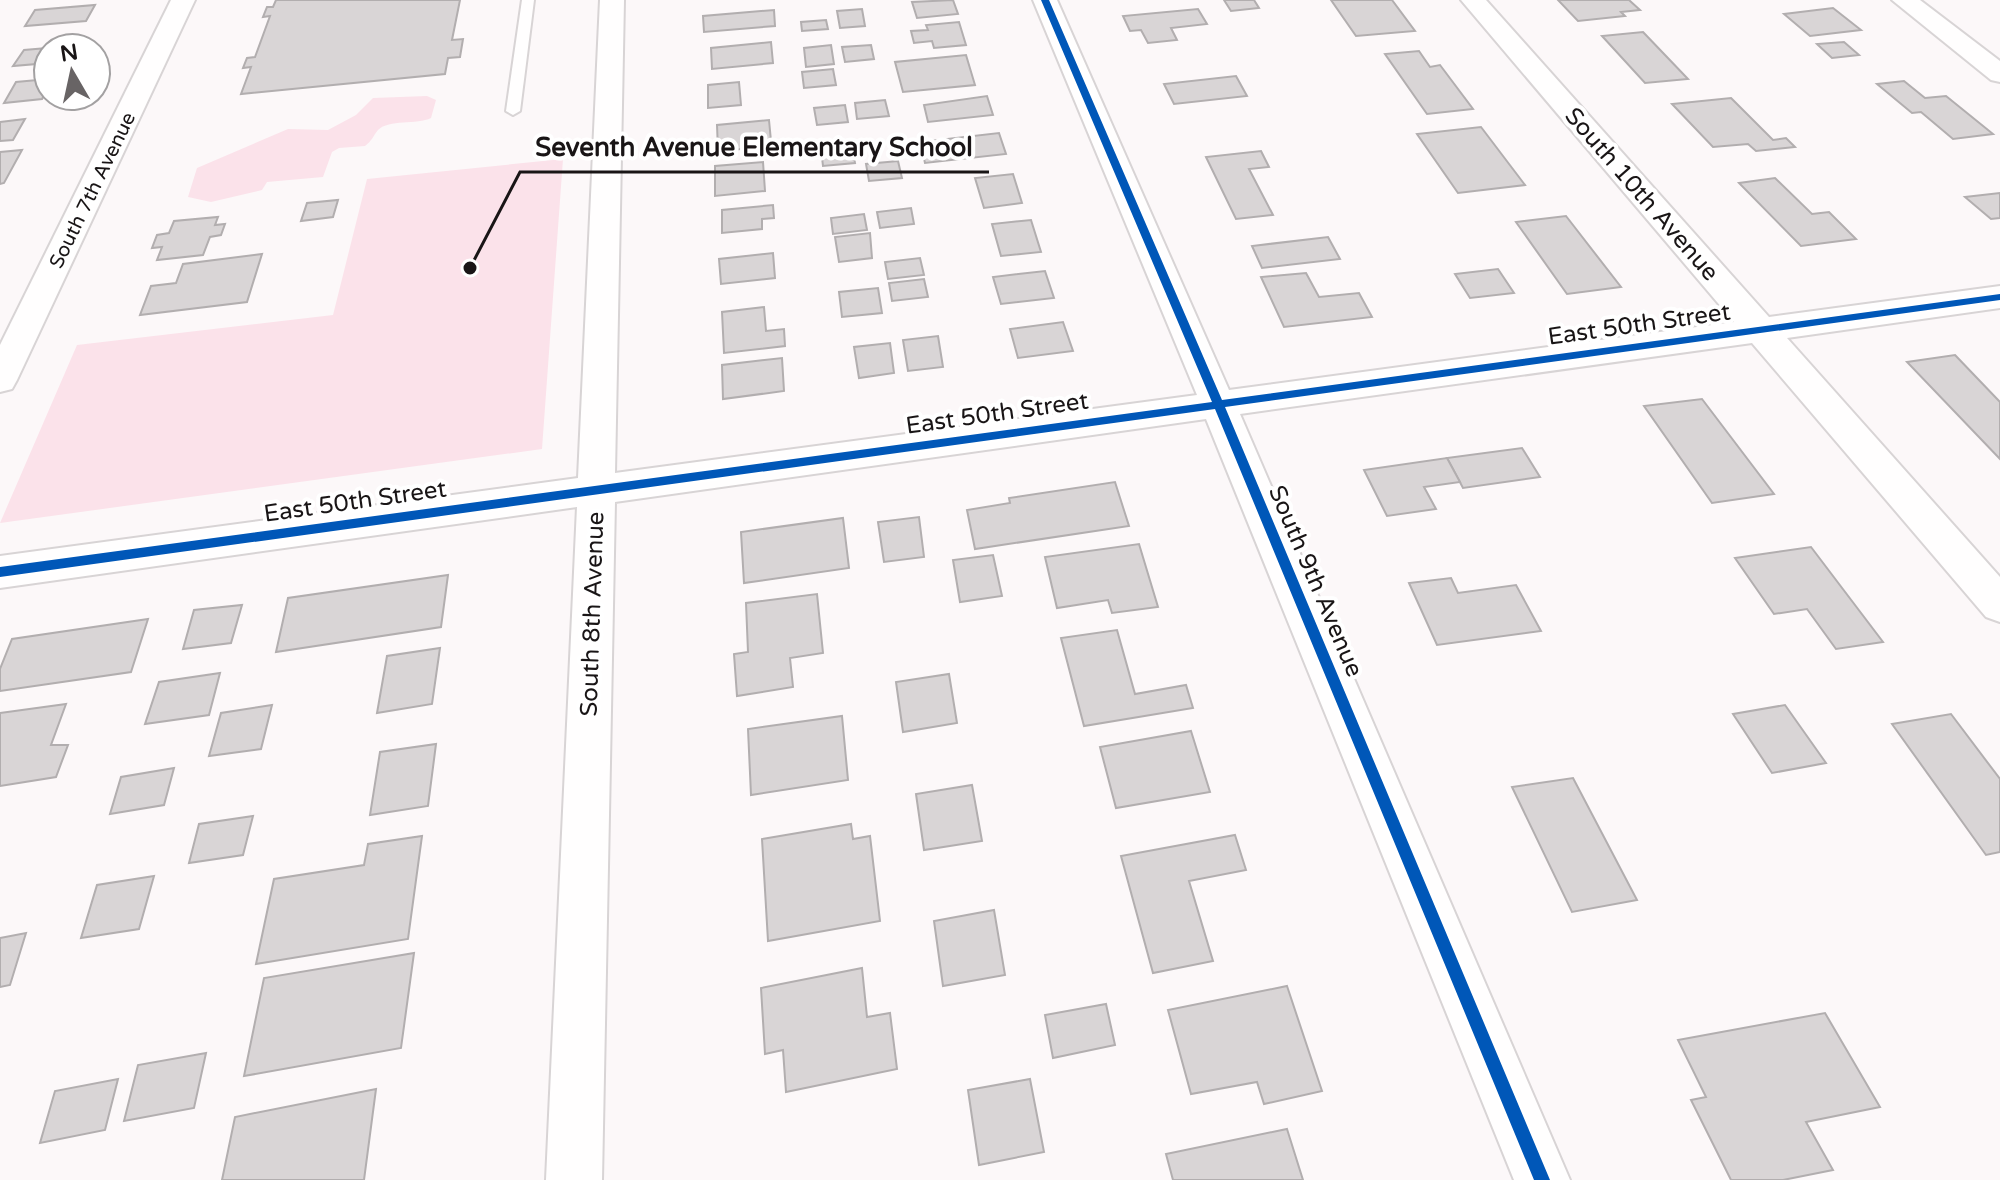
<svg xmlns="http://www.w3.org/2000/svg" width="2000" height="1180" font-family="'Varela Round',sans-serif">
<rect width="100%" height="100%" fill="#fcf8f9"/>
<g fill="#fbe2ea">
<path d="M427,96L436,100L431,118C417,125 389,119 378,130C373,136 372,141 365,146L339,148L332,152L323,177L267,182L262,190L211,202L188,197L197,168L288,129L328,130L356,115L373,98Z"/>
<path d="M563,159L542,449L0,523L77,345L333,315L367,179Z"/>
</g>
<g fill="#d9d5d6" stroke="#b2aeaf" stroke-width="2">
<path d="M276,0H460L452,40L463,39L460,57L448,58L445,74L241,94L251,67L243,68L247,58L255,57L270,16L263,17L267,7H273Z"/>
<path d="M953,0L958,14L917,18L912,2Z"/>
<path d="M1224,0H1254L1259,8L1231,11Z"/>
<path d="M1331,0H1392L1415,31L1356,36Z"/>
<path d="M1558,0H1629L1640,10L1621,12L1625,16L1578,21Z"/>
<path d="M95,5L86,21L25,26L35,10Z"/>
<path d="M1833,8L1861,30L1810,36L1784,14Z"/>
<path d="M862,9L865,26L840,28L837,11Z"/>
<path d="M1198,9L1207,24L1171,28L1177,40L1148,43L1141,30L1130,31L1123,16Z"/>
<path d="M774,10L775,26L704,32L703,16Z"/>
<path d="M826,20L828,29L802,31L801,22Z"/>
<path d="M959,22L966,45L934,48L932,41L914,43L911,31L928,30L926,25Z"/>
<path d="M1643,32L1688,79L1645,83L1602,36Z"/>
<path d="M771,42L773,63L712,69L711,48Z"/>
<path d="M1844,42L1859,55L1832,58L1817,44Z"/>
<path d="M831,45L834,64L806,67L804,48Z"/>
<path d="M871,45L874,59L845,62L842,47Z"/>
<path d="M71,46L48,48V63L13,66L24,50Z"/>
<path d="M1419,51L1430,67L1440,65L1473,109L1427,114L1385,54Z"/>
<path d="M966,55L975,85L903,92L895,62Z"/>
<path d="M833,69L836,85L804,88L802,72Z"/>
<path d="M1236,76L1247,96L1174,104L1164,84Z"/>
<path d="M48,79V88L42,99L4,103L16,82Z"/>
<path d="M1904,81L1925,98L1946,96L1993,134L1953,139L1921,112L1912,113L1877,84Z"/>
<path d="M739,82L741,105L708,108V85Z"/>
<path d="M987,96L993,115L928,122L924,105Z"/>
<path d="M1731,98L1773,140L1786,138L1795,147L1756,151L1748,144L1713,147L1672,104Z"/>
<path d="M885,100L889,116L857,119L855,103Z"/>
<path d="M845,105L848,122L817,125L814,108Z"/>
<path d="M25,119L13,140L0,141V122Z"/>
<path d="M769,120L771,141L753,143V148L718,151L717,125Z"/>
<path d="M1481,127L1525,185L1458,193L1417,134Z"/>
<path d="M999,133L1006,154L925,163L920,142Z"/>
<path d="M852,146L855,163L823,166L821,149Z"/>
<path d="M22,150L4,183L0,184V152Z"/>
<path d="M1261,151L1269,167L1249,169L1273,215L1236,219L1206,157Z"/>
<path d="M898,161L902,178L869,181L866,164Z"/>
<path d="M763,162L765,191L715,196V166Z"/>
<path d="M1013,174L1022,203L984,208L975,178Z"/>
<path d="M1775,178L1812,214L1829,212L1856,239L1801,246L1739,183Z"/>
<path d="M2000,193V218L1991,219L1965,197Z"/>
<path d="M338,200L333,217L301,221L307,203Z"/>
<path d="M773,205L774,218L762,219V229L722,233V210Z"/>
<path d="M911,208L914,224L880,228L877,212Z"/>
<path d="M864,214L867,230L833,234L831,218Z"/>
<path d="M1566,216L1621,287L1567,294L1516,222Z"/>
<path d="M218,217L215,225L225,224L221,235L210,237L203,255L157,260L162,247L152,248L157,235L169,233L174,221Z"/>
<path d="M1031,220L1041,252L1001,256L992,224Z"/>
<path d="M870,233L872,258L839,262L835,237Z"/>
<path d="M1328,237L1340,259L1262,268L1252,246Z"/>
<path d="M773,253L775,278L721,284L719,259Z"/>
<path d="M262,254L247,302L140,315L151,286L176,283L183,264Z"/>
<path d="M920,258L924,275L888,279L885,262Z"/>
<path d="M1498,269L1514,293L1470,298L1455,274Z"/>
<path d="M1045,271L1054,298L1001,304L993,277Z"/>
<path d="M1306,273L1319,297L1359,293L1372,317L1284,327L1261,277Z"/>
<path d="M924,279L928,297L892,301L889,283Z"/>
<path d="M878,288L882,313L842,317L839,292Z"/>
<path d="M764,307L766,331L784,329L785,346L724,353L722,312Z"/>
<path d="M1063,322L1073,351L1018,358L1010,329Z"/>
<path d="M938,336L943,367L908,371L903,340Z"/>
<path d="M890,343L894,373L859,378L854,347Z"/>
<path d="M1955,355L2000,402V459L1907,362Z"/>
<path d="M782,358L784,391L723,399L722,365Z"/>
<path d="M1702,399L1774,494L1712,503L1644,406Z"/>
<path d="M1522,448L1540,477L1463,488L1447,458Z"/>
<path d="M1447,458L1460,482L1424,487L1436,509L1387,516L1364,470Z"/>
<path d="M1115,482L1129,526L975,549L967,510L1010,503L1009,498Z"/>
<path d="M919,517L924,557L884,562L878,522Z"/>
<path d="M843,518L849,568L744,583L741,532Z"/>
<path d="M1139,544L1158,607L1112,613L1108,600L1057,608L1045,557Z"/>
<path d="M1811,547L1883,642L1836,649L1807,609L1774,614L1735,558Z"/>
<path d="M993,555L1002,596L960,602L953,560Z"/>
<path d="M448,575L441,627L276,652L288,598Z"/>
<path d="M1451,578L1458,593L1516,585L1541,631L1437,645L1409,583Z"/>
<path d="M817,594L823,653L790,658L793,687L737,696L734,654L748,652L746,603Z"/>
<path d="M242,605L231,643L183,649L194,610Z"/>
<path d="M148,619L131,672L0,691V669L12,639Z"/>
<path d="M1117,630L1135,694L1186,685L1193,708L1084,726L1061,638Z"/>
<path d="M440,648L432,704L377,713L387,656Z"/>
<path d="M220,673L209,715L145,724L159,682Z"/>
<path d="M949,674L957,723L903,732L896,682Z"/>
<path d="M66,704L51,745H68L56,777L0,786V713Z"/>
<path d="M272,705L261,749L209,756L221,713Z"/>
<path d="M1785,705L1826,763L1772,773L1733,714Z"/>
<path d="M1951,714L2000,779V852L1986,855L1892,724Z"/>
<path d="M842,716L848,780L751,795L748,729Z"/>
<path d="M1191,731L1210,792L1116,808L1100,747Z"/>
<path d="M436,744L428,806L370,815L380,752Z"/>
<path d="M174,768L164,805L110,814L121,777Z"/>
<path d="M1573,778L1637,900L1572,912L1512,787Z"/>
<path d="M972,785L982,841L924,850L916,794Z"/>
<path d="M253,816L243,855L189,863L199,824Z"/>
<path d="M851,824L853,839L870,836L880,921L768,941L762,839Z"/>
<path d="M1235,835L1246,870L1189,881L1213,961L1153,973L1121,856Z"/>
<path d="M422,836L408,939L256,964L274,879L364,865L368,844Z"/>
<path d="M154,876L139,929L81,938L97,885Z"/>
<path d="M994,910L1005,975L943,986L934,921Z"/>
<path d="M26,933L10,985L0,987V938Z"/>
<path d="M414,953L401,1048L244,1076L264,978Z"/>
<path d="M862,968L867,1017L890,1013L897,1069L786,1092L783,1050L765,1054L761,988Z"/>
<path d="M1287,986L1322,1091L1264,1104L1257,1082L1191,1094L1168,1010Z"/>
<path d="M1106,1004L1115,1045L1053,1058L1045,1015Z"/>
<path d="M1825,1013L1880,1107L1806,1122L1833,1170L1783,1180H1731L1691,1100L1706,1097L1678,1040Z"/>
<path d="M206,1053L194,1108L124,1121L138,1065Z"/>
<path d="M118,1079L105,1130L40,1143L55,1091Z"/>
<path d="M1030,1079L1044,1152L979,1165L968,1090Z"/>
<path d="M376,1089L364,1180H222L235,1117Z"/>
<path d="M1287,1129L1303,1180H1173L1166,1154Z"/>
</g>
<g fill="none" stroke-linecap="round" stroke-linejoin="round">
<g stroke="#d8d4d5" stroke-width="4">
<path id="lane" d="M522,0H534L520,111L513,115L506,111Z"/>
</g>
<g stroke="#d8d4d5" stroke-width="4">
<g id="street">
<path d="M171,0H195L17,380L12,389L0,392V345Z"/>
<path d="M600,0H624L615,473L1197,395L1033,0H1057L1229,390L1734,322L1461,0H1486L1769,317L2000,286V308L1787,338L2000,577V622L1986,617L1752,343L1240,414L1570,1180H1514L1206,419L615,502L602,1180H546L577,507L0,588V556L578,478Z"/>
<path d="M1892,0H1920L2000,61V82L1991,80Z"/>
</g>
</g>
<use href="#lane" fill="#fffefe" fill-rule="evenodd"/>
<use href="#street" fill="#fffefe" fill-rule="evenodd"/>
<g stroke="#fff" stroke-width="5">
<path id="cycleway" d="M1041,0H1049L1222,400L2000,294V300L1225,407L1550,1180H1534L1215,409L0,577V567L1212,402Z"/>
</g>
<use href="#cycleway" fill="#0057b8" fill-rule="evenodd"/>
</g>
<g text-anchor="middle" stroke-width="8" stroke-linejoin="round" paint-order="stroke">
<g font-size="20" fill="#191516" stroke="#fff">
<text transform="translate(92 190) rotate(-64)" y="7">South 7th Avenue</text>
</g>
<g font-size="24" fill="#191516" stroke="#fff">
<text transform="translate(1642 194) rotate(49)" y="8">South 10th Avenue</text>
<text transform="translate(1639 324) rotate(-8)" y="8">East 50th Street</text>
<text transform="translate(997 413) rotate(-8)" y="8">East 50th Street</text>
<text transform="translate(355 501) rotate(-8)" y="8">East 50th Street</text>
<text transform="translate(1316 581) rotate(67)" y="8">South 9th Avenue</text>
<text transform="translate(592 614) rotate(-88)" y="8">South 8th Avenue</text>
</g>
</g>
<path fill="none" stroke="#191516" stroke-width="3" d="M470 268L520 172H989"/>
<circle fill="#191516" stroke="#fff" stroke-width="3" cx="470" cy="268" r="8"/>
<g font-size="26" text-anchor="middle" font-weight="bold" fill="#191516" stroke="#fff" stroke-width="8" stroke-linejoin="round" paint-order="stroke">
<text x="754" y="156">Seventh Avenue Elementary School</text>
</g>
<g transform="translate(72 72) rotate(351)"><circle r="38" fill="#ffffff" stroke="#a3a1a2" stroke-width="2"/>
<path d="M0-6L14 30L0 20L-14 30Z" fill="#686465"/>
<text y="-12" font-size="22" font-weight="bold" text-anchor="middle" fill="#191516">N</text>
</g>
</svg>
